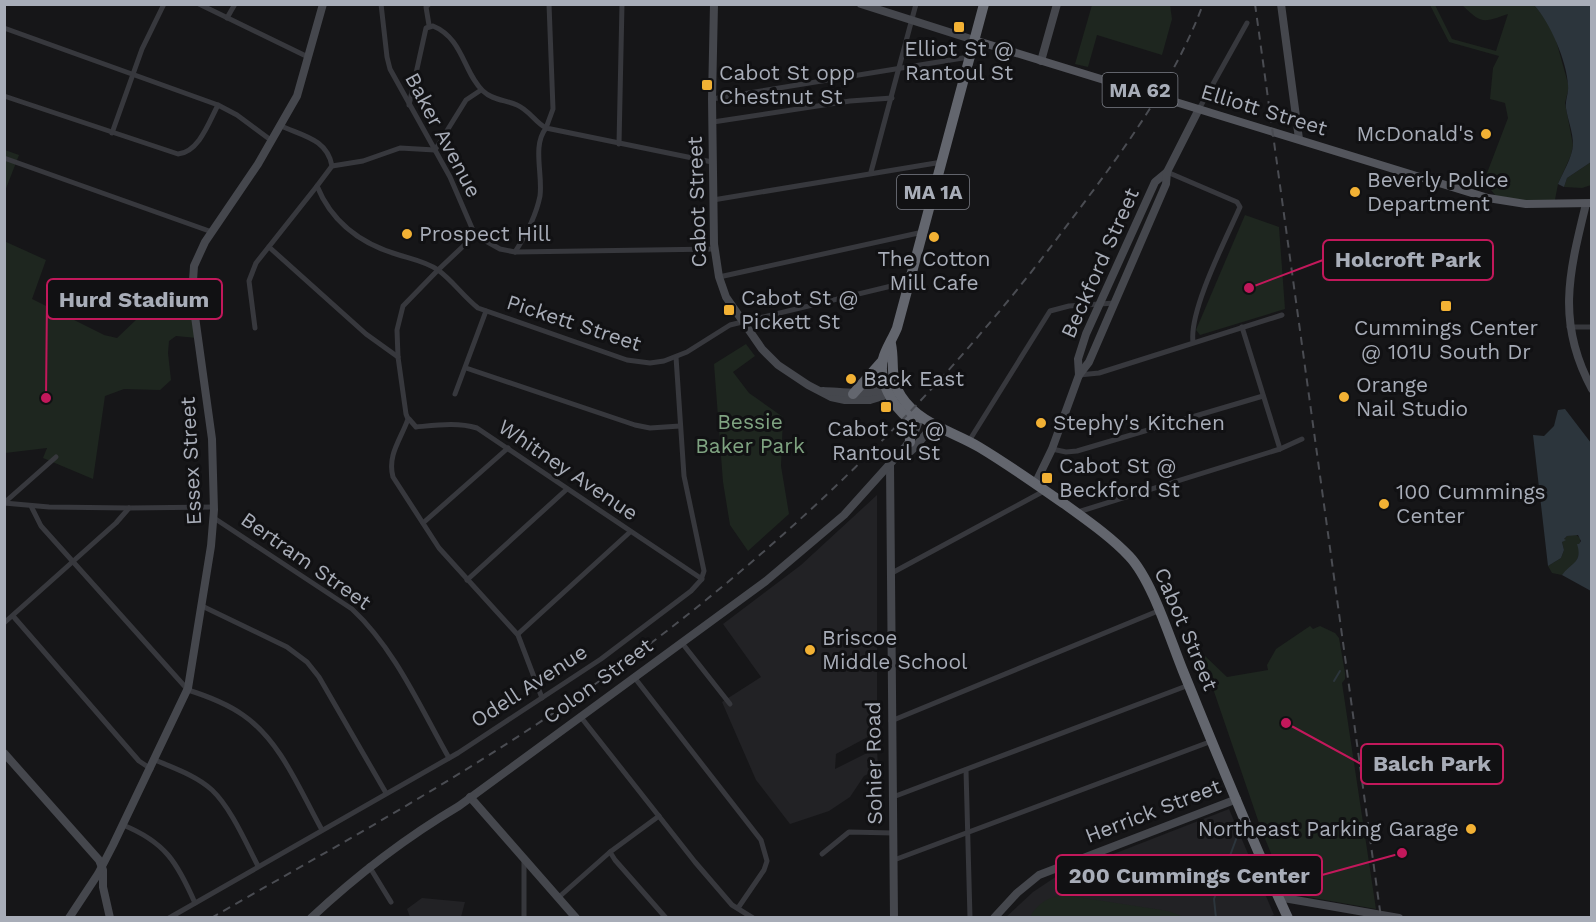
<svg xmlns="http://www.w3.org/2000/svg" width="1596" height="922" font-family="'Work Sans',sans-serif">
<rect width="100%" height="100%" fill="#161618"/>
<g fill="#222225">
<path d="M877,495V732L836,754L835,769L877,748L878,769L864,776L850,797L829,811L790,824L756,780L722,702L761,677L723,624L801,565Z"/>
<path d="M1229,809L1274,915L1267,918H1005L1033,892L1057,876Z"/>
<path d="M422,898L465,902L461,917H410L407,909Z"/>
</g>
<g fill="#1e261f">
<path d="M1092,5H1170L1172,19L1162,55L1097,35L1088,67L1075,64Z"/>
<path d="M1430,5H1435L1452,39L1496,51L1508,14C1482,23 1482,24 1462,5H1534L1548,22L1554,33L1569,87L1565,103L1573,145L1571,155L1558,184L1554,205L1499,200L1484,181L1508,118L1505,103L1490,99L1493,68L1499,56L1449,42Z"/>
<path d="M5,150L19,155L5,191Z"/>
<path d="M1591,162V185L1582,188L1564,187L1567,178Z"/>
<path d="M1245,215L1279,227L1285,309L1200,335L1196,330Z"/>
<path d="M4,241L46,260L32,299L104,335L117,338L156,301L180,313L196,318L197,338L176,336L169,341L168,353L171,380L160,390L124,389L105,396L93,479L43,458L47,448L5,453Z"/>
<path d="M746,344L755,356L733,372L749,393L783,417L781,466L789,514L748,551L730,525L723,482L714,364Z"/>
<path d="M1575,534L1580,538C1580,547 1580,558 1573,566C1570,570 1565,571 1562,575L1552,573L1548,566L1561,558L1564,550L1562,542L1567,536Z"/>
<path d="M1310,626L1313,629L1320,626L1335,633L1339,638L1345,673V679L1342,683L1376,909L1308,897L1286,890L1261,829L1207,671L1193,659L1194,655L1205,656L1227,677L1268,670L1267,665L1276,649Z"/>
<path d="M1064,895L1168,911L1184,917H1030C1037,904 1049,896 1064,895Z"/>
</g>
<g fill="#2c353c">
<path d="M1534,5H1591V162L1567,178L1564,187L1558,184C1563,172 1572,158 1573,145C1573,132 1568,121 1566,108C1565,100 1569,93 1568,85C1567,62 1550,22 1534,5Z"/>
<path d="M1565,409L1591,443V591L1562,575C1571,563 1583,563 1577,544H1579L1581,541L1578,535L1567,536L1564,539L1566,540L1562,542L1564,550L1561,558L1548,566L1533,435L1544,436L1554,426L1558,410Z"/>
</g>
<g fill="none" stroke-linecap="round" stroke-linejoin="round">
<g stroke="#2c353c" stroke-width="2">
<path d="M1334,681L1340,671"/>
<path d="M1216,918L1214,899L1238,834"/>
</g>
<g stroke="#37383d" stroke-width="5">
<path d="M199,4L308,57"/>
<path d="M381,4L387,57L390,69L450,177L475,235L438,270L403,306L397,330L398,357L406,414L408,419C401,439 387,455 393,477L439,548L518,635L542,698"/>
<path d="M429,4L426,7L429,25"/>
<path d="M549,4L553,109L546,128L712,162"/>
<path d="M227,18L235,4"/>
<path d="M4,28L218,105L237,115L272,141"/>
<path d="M4,96L178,154C199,152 209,122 218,105"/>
<path d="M712,99L969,57"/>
<path d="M409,105L426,28L433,26C463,38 464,74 483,91C492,100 506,100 517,105C529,110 535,122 546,128C532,146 543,174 540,196C536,216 526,235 515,252"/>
<path d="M1199,109L1247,23"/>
<path d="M713,122L850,101L892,98"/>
<path d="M281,126C303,136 327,139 332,166L317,186C332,223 361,244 399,255C412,259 427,262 438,270C452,280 463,296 478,308L627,360L650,363L664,361L687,352L730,325L908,282"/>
<path d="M112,133L142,49L164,4"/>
<path d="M619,144L622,4"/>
<path d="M4,158L212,232"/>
<path d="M332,166L363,161L400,148L435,150L466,100L481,90"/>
<path d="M871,172L916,4"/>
<path d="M1167,172L1237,202L1240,207C1226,239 1189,310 1193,342"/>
<path d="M713,200L942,162"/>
<path d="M475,235L500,249L515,252L715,249"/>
<path d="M269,247L366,334L398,357"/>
<path d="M719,277L923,232"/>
<path d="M1242,327L1280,449"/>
<path d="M1569,327H1592"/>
<path d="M255,328L249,281L256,263L317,186"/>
<path d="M466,368L635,425L650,428L680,426"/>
<path d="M1079,375L1099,373L1282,315"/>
<path d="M455,394L486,311"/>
<path d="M409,419L416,427C437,425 458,422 477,428L702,579"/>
<path d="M969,441L1050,311L1069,306L1115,303"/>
<path d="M1052,449L1066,452L1077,451L1263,396"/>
<path d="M4,503L49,507L129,508L214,507"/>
<path d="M4,503L56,457"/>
<path d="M31,506L41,526L188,690C207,696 226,703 243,715C281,741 300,791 322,830"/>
<path d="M1078,512L1280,449L1302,439"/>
<path d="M214,518L352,609C395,649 420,707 449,758"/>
<path d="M423,523L508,448"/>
<path d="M890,574L1044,491"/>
<path d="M467,580L567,489"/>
<path d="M202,606L287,647L307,662L319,677L386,793"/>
<path d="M13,616L139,761L151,769"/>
<path d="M4,623L116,523L129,508"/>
<path d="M518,634L630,532"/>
<path d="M682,643L730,704"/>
<path d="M634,677L761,840L767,861L764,870L738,908"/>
<path d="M580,716L695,862L732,905L753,918"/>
<path d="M891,721L1158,611"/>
<path d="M155,760C174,768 197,776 212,790C231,808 246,843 258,866"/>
<path d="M966,770L970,918"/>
<path d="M893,797L1189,685"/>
<path d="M123,825C165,842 177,862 195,903"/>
<path d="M610,852L615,860L666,918"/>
<path d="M822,854L849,832L893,833"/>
<path d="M894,860L1212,741"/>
<path d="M369,866L391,902"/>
<path d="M559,897L610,852L659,816"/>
<path d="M169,918L458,753L601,659L691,591L701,580L704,571L684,476L676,357"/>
<path d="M524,918V858"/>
</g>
<g stroke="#45474d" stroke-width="8">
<path d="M714,4L712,99L714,244L719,277L726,297L762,349L778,365L808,385L831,397L845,400H870L893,393"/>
<path d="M861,4L974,40"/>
<path d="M1281,4L1299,139"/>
<path d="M1041,61L1057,4"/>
<path d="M1586,204C1569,273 1556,323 1592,389"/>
<path d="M1079,375L1078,359L1086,334L1155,182L1167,172"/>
<path d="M823,391C847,392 868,396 891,387"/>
<path d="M896,459C911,457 924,435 934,424"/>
<path d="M890,464L894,918"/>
<path d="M1036,482L1052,449L1079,375L1089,362L1166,184L1167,172L1199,109"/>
<path d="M4,753L99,860L103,870V887L110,918"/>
<path d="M470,797L576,918"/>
<path d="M1278,897L1399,918"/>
<path d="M69,918L98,874L113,845L188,688L211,546L214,510L212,439L192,295L194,266L205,242L258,164L297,96L323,4"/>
<path d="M311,918C357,875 405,838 459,806L766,581L844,515L906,446L914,434L920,418"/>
<path d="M994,918L1017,893L1039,875L1237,799"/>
</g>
<path stroke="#53555c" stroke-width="8" d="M974,40L1488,198L1526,204L1592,203"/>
<g stroke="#63666e" stroke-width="10">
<path d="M891,344C895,363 889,379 901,396C919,424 952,431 979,447C1009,465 1037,485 1066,505C1088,521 1111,537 1129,556C1152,580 1170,639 1183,671C1217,754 1250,837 1288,918"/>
<path d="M853,394L883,360"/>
<path d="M920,418L909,419C892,405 878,381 883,359C885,350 893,338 897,328L984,4"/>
<path d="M909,419L910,442"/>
</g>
<g stroke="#4a4c52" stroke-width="2" stroke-dasharray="8 6" stroke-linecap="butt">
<path d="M1255,4L1381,918"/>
<path d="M211,918C319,856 428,796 531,728C734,594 916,427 1062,232C1114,163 1173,86 1203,4"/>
</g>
</g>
<g fill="#f2b134" stroke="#111113" stroke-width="2">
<rect x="953" y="21" width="12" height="12" rx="3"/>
<rect x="701" y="79" width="12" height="12" rx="3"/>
<circle cx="1486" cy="134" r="6"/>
<circle cx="1355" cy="192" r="6"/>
<circle cx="407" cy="234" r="6"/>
<circle cx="934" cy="237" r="6"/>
<rect x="1440" y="300" width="12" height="12" rx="3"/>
<rect x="723" y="304" width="12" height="12" rx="3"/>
<circle cx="851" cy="379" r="6"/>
<circle cx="1344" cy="397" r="6"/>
<rect x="880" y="401" width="12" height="12" rx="3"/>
<circle cx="1041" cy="423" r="6"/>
<rect x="1041" y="472" width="12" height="12" rx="3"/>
<circle cx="1384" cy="504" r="6"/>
<circle cx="810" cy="650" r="6"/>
<circle cx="1471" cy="829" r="6"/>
</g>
<g text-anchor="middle" stroke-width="6" stroke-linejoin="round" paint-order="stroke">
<g fill="#111113" stroke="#7b7e86" stroke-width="1.5">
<rect x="1102.5" y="73" width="75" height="34" rx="4.5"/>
<rect x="897" y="175" width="72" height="34" rx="4.5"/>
</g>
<g font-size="20" font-weight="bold" fill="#a8adb8">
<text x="1140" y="97">MA 62</text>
<text x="933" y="199">MA 1A</text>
</g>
<g font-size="21" fill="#a8adb8" stroke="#111113" text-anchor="start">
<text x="959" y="56" text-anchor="middle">Elliot St @<tspan x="959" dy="24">Rantoul St</tspan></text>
<text x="719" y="80">Cabot St opp<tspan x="719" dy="24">Chestnut St</tspan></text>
<text x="1474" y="141" text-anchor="end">McDonald's</text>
<text x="1367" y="187">Beverly Police<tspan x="1367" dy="24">Department</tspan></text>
<text x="419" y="241">Prospect Hill</text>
<text x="934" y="266" text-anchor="middle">The Cotton<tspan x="934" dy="24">Mill Cafe</tspan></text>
<text x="741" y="305">Cabot St @<tspan x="741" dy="24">Pickett St</tspan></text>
<text x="1446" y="335" text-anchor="middle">Cummings Center<tspan x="1446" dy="24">@ 101U South Dr</tspan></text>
<text x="863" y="386">Back East</text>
<text x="1356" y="392">Orange<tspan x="1356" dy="24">Nail Studio</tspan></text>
<text x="1053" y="430">Stephy's Kitchen</text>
<text x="886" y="436" text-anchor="middle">Cabot St @<tspan x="886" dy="24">Rantoul St</tspan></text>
<text x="1059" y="473">Cabot St @<tspan x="1059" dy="24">Beckford St</tspan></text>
<text x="1396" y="499">100 Cummings<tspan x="1396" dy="24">Center</tspan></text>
<text x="822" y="645">Briscoe<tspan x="822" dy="24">Middle School</tspan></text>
<text x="1459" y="836" text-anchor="end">Northeast Parking Garage</text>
</g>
<g font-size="21" fill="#a8adb8" stroke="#111113">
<text transform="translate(1264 110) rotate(17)" y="7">Elliott Street</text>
<text transform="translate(443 135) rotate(62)" y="7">Baker Avenue</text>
<text transform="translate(697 202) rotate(-92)" y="7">Cabot Street</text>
<text transform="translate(1100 263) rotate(-66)" y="7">Beckford Street</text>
<text transform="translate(574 323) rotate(18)" y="7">Pickett Street</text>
<text transform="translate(191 461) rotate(-93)" y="7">Essex Street</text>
<text transform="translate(568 470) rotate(34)" y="7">Whitney Avenue</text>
<text transform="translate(306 561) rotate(35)" y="7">Bertram Street</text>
<text transform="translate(1186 629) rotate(67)" y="7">Cabot Street</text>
<text transform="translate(598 681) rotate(-36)" y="7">Colon Street</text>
<text transform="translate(529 686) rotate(-33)" y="7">Odell Avenue</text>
<text transform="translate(874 763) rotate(-91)" y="7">Sohier Road</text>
<text transform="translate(1153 811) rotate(-21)" y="7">Herrick Street</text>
</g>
<g font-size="21" fill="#7fa381" stroke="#111113">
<text x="750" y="429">Bessie<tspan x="750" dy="24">Baker Park</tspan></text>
</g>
</g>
<path fill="none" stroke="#c2185b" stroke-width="2" d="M1249 288L1323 260M46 398L47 299M1286 723L1361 764M1402 853L1322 875"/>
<g fill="#c2185b" stroke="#111113" stroke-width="2">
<circle cx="1249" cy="288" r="6"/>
<circle cx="46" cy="398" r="6"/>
<circle cx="1286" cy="723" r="6"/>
<circle cx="1402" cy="853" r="6"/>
</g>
<g fill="#111113" stroke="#c2185b" stroke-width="2">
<rect x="1323" y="240" width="170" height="40" rx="6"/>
<rect x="47" y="279" width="175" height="40" rx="6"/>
<rect x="1361" y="744" width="142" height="40" rx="6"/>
<rect x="1056" y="855" width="266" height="40" rx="6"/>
</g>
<g font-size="22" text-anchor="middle" font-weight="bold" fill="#a8adb8">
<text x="1408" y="267">Holcroft Park</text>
<text x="134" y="307">Hurd Stadium</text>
<text x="1432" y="771">Balch Park</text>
<text x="1189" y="883">200 Cummings Center</text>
</g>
<rect width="1596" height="922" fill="none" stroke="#a8adb8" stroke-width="12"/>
</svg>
